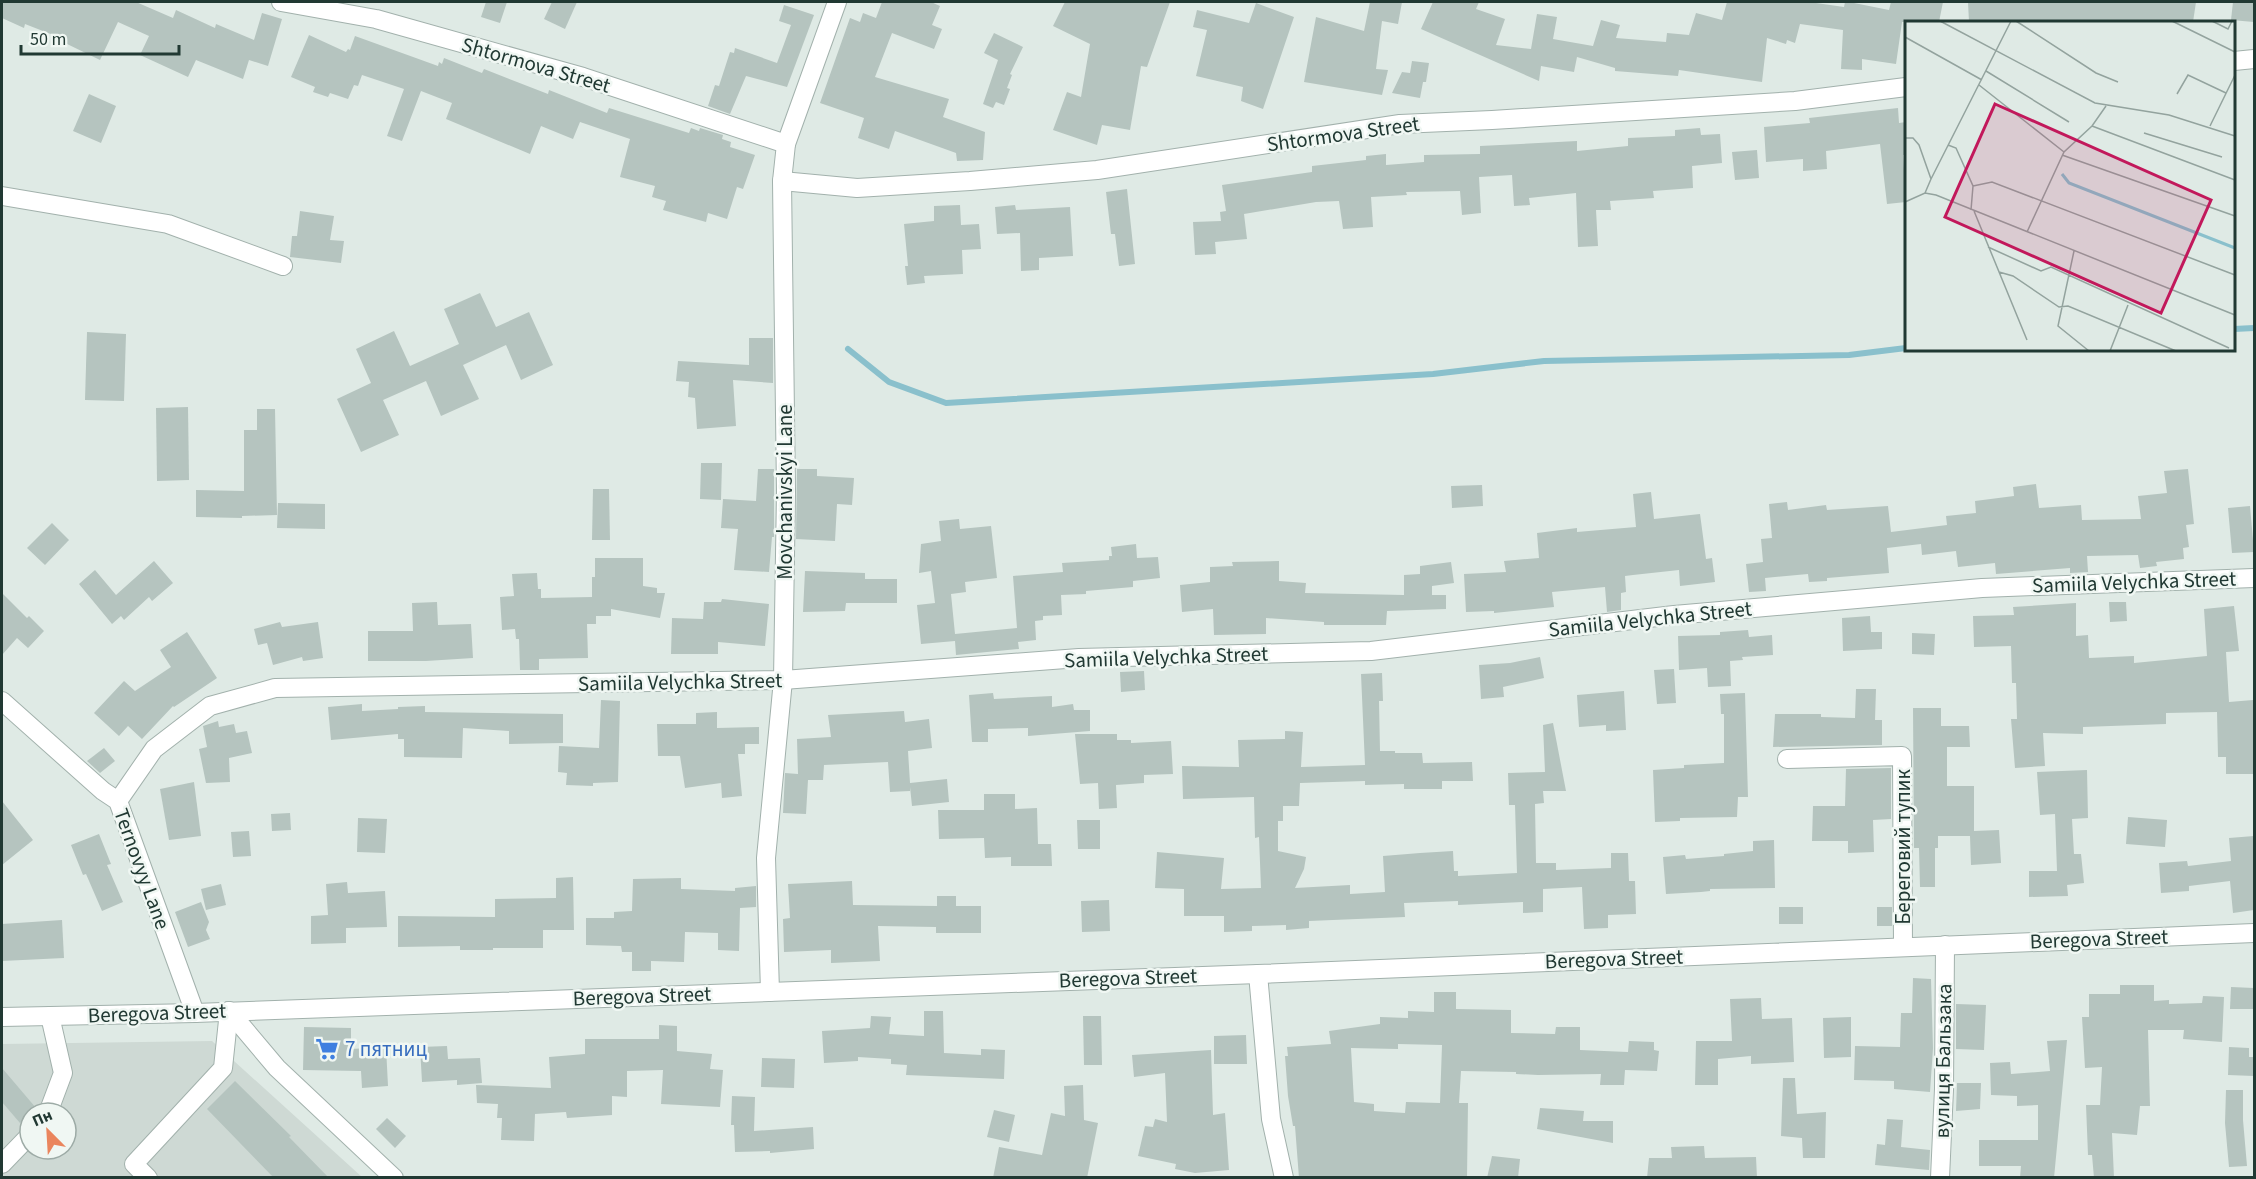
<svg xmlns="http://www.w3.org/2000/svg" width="2256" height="1179" font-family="'Source Sans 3',sans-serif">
<rect width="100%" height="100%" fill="#dfeae5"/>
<path fill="#ced9d4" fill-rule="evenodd" d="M212,1041L362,1177H2V1044ZM30,1113H66V1149H30Z"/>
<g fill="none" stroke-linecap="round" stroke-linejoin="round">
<g stroke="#8ac0cc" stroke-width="6">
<path d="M2234,329L2254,328"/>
<path d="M848,349L889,382L946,403L1433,374L1544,361L1849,355L1906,348"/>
</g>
</g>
<g fill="#b5c4bf" fill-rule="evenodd">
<path d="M2,2H136L173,18L176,10L215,28L216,24L254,40L262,13L282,19L268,66L249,60L243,79L196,60L188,77L140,55L149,36L118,22L100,60L65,43L66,40L25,24L24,28L2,18Z"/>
<path d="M486,2H507L500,23L481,17Z"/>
<path d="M552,2H577L565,29L544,19Z"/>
<path d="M882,2H931L940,6L932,25L942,29L934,49L892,33L875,77L949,99L943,117L985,132L983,160L957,161L956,153L895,131L889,149L858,138L864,118L820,103L850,18L860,22L863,13L876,18Z"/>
<path d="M1065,2H1170L1147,67L1141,66L1130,130L1102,125L1097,145L1053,130L1067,92L1081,97L1090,44L1053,26Z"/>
<path d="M1370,2H1402L1398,24L1382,21L1376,69L1388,70L1382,95L1304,82L1316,17L1364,31Z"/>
<path d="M1433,2H1479L1476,9L1505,19L1496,45L1531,49L1537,14L1557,17L1553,39L1593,46L1601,20L1620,25L1616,38L1666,42L1667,33L1689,35L1696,13L1722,20L1727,2H1809L1844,7L1845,2H1849L1889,10L1891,2H1943L1939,22H1902L1896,64L1862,59V70L1841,69L1843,30L1800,24L1795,43L1787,40L1786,44L1767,38L1762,82L1679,70L1678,76L1615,71V68L1577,57L1574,72L1541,66L1539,81L1421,29Z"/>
<path d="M1968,2H2196L2193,22H1969Z"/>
<path d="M2233,2H2254V22L2231,20Z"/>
<path d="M1256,3L1294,17L1263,109L1241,101L1243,87L1196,76L1207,30L1193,27L1197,10L1249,23Z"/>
<path d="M784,5L814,15L787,87L746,76L730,114L708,106L715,85L719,86L730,52L734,53L735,48L777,63L791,25L779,21Z"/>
<path d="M994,33L1023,47L1010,74L1012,75L1007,88L1010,89L1004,105L996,102L993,108L983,104L998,60L984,53Z"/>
<path d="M309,35L346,52L348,49L350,50L355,36L438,66L439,62L442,64L444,58L482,73L484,69L548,94L549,90L607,113L609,108L689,133L691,128L699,131L700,128L723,135L722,139L731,142L730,147L755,155L743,189L737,187L727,219L708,213L706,222L663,210L666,201L652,197L655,186L620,177L630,139L580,122L573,139L541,126L530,154L446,119L452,103L421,91L402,141L387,136L404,89L362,75L358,86L354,85L348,99L330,93L328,97L313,92L315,87L291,77Z"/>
<path d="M1412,61L1429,63L1426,82H1423L1420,98L1392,93L1402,72L1410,73Z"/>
<path d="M89,94L116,106L101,143L73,131Z"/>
<path d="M1898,108L1899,123L1906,122V155H1903L1906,202L1887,204L1880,144L1826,151L1827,169L1803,171V159L1766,162L1764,127L1810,123L1809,118Z"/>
<path d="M1700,128L1701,135L1720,134L1722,163L1692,166L1693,188L1653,191L1654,198L1610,201L1611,210H1596L1598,246L1578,247L1576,193L1529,198L1530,205L1514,206L1512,175L1479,177L1481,213L1462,215L1460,191L1406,192L1407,195L1371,197L1373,227L1343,229L1339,201L1316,202L1244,214L1247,239L1215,242L1216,254L1195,255L1193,222L1221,221L1220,212L1226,211L1222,185L1312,172V166L1366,160V156L1386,154V165L1424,162V155L1480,154V146L1577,141V151L1628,146V138L1675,136V130Z"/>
<path d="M1757,150L1759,178L1735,180L1732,152Z"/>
<path d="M1127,189L1135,264L1119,266L1115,234H1111L1106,192Z"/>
<path d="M960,205L961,225L979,224L981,249L962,250L963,274L924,276L925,283L907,285L905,266H908L904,224L934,221V206Z"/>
<path d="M1015,205L1016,210L1070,207L1073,256L1039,258V270L1021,271L1020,233L997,234L995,207Z"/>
<path d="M300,211L334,216L330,240L344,241L341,263L290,257L292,236H297Z"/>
<path d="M480,293L496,327L529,312L553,365L521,380L506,345L463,365L479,399L441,416L426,381L383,400L399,435L361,452L337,399L371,383L356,349L394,331L410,366L459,344L444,309Z"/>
<path d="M87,332L126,334L124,401L85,400Z"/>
<path d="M749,338H773V383L733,380L736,426L697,429L695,398L688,397L689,382L676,381L678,361L749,365Z"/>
<path d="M188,407L189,480L157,481L156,408Z"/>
<path d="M257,409H275L277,515L242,516V518L196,517V490L244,491V430H257Z"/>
<path d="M701,463H722L721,500L700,499Z"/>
<path d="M758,469H774V537H772L769,572L734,570L738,529L721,528L723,499L756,501Z"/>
<path d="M797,469H817V476L854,478L852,505L837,504L835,541L796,539Z"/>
<path d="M2188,469L2194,524L2186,525L2189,547L2183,548L2184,559L2156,562L2157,566L2140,568L2138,555L2087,556L2088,572L2070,573V568L1996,574L1995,563L1958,567L1956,551L1922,555L1921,544L1887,548L1889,573L1827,578V581L1809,582L1808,574L1765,578L1766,591L1749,592L1746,564L1763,562L1761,539L1772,538L1769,504L1787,502L1788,510L1826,505L1827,510L1888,506L1891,532L1947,525L1946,516L1976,513L1975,501L2014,496L2013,487L2036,484L2039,508L2081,505L2082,520L2141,519L2138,496L2167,493L2164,471Z"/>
<path d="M1482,485L1483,506L1452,508L1451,486Z"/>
<path d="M593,489H609L610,540H592Z"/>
<path d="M1651,492L1654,519L1700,514L1706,559L1712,558L1715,582L1680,586L1679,570L1633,575L1625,576L1626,592L1621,593V610L1607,612L1605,587L1552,592L1554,607L1494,613V611L1466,612L1464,574L1506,572L1504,561L1539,558L1537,533L1577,528V532L1636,527L1633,494Z"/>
<path d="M278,503L325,504V529L277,528Z"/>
<path d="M2250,506L2254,552L2232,553L2228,508Z"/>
<path d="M959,519L960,529L991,526L997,578L965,582L966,592L951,594L955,634L1017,628L1013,576L1063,572L1062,563L1109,560V556H1112L1111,547L1136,544L1137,558L1158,557L1160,578L1133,581V587L1086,591V594L1061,595L1062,615L1043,616V620L1035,621L1036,640L1018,642L1019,649L956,655L955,641L921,644L917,605L935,603L931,571L919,573L921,544L941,541L939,521Z"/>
<path d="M52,523L69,540L45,565L27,548Z"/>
<path d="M595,558H643V586L657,588V593H665L660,618L611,609V616H596V624H587L588,658L539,659V670H520L519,639H516L515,629L502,630L500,597L514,596L512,574L537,573L538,589H541V598L592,597V577H595Z"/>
<path d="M154,561L173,583L152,601L149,597L124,620L121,616L112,624L79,584L95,570L116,595Z"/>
<path d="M1279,561V581L1306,583L1305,593L1404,595V575L1420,574V566L1451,562L1454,583L1432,586V595H1446V609L1387,611L1386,625H1324V622L1266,618V634L1214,635L1213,609L1182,612L1180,585L1210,582V567L1233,566L1232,562Z"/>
<path d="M805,571L865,573V579H897V603H846L845,611L803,612Z"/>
<path d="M2,593L27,618L29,616L44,631L28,648L17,638L2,655Z"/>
<path d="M722,599L769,604L765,646L718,642V654H671L672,618L703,619L704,602H721Z"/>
<path d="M437,602L438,625L471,624L473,658L426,661H368V631H413L412,603Z"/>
<path d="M2109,602H2126L2127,621L2110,622Z"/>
<path d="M2076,603V636L2088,635L2089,658L2134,656V663L2207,656L2204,609L2234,606L2239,651L2226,652L2229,702L2253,700L2254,774H2226V757H2218L2217,712L2166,713V724L2083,727V734L2043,733L2045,766L2015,768L2011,719H2017L2016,683H2012L2011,646L1974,647L1973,616L2014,615L2013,607Z"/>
<path d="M1870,616L1871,632H1882V649L1843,651L1842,618Z"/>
<path d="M280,622L282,627L318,622L323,658L303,661L302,657L273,665L267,643L258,645L254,629Z"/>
<path d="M1748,630L1749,637L1772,635L1773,655L1742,657L1743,660L1730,661L1731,686L1708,687L1707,668L1679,670L1678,636L1720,635V632Z"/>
<path d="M187,632L217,678L174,707L173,706L142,739L128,726L119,736L94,713L124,681L135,691L171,667L160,650Z"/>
<path d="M1912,633L1935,634L1934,655L1912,654Z"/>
<path d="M1540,657L1544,678L1503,687L1504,697L1481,699L1479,665L1510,663Z"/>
<path d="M1674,669L1676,703L1657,704L1654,670Z"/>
<path d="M1144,671L1145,690L1121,692L1120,672Z"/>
<path d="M1382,673L1383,701H1379L1380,751H1395V753H1422L1423,763L1472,762L1473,781H1442V789H1404V784L1365,785V781L1300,783L1299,806H1283V821H1278V851L1306,857L1304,869L1295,888L1350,885V894L1385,892L1383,856L1420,853L1453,851L1454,871H1458V876L1517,873L1515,805H1509L1508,773L1545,772L1543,725L1553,723L1566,791H1543L1544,803L1535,804L1536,863H1556V870L1611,868V853H1628L1629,881H1635L1636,914L1608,915V928L1584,929L1582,887L1543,889V912L1523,913V902L1458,905V901L1404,903L1405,917L1309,921V928L1286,930V925L1252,926V931L1224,932V916H1184V889L1155,888L1157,852L1224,858L1221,889L1261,888L1259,837L1255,838L1254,797L1183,799L1182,766L1239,767L1238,740L1285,739V731L1303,732L1301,767L1365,765L1361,674Z"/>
<path d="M1856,689H1876L1875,720H1882V745L1773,747L1775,714H1821V717L1855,718Z"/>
<path d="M1624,691L1626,730L1606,731V725L1579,727L1577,695Z"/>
<path d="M993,693L994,699L1052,696V707L1073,704L1074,710H1090V731L1028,736V728L988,729V742H972L969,695Z"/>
<path d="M1745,693L1748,797H1738L1737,817L1680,818V821L1655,822L1653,770L1684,768V765L1724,763V714H1721L1720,694Z"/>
<path d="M601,700L620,701L618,782L593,783V786L566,785L567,773L558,772L559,746L599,748Z"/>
<path d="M362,704V711L398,709V707L425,706V712L563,714V743L509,744V731L463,728L462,758L404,757V739H398V734L331,740L328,707Z"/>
<path d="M1913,708H1941V726H1969L1970,747H1947V786H1974V831L1999,830L2001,863L1971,865L1970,836H1938V848H1935V887H1920L1919,848H1914Z"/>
<path d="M904,711L905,722L929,719L932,748L908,751L910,783L947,779L949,802L912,806L910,787V791L890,792L888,762L824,765L823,780H808L806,814L783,813L785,773L798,774L797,739L831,737L828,715Z"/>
<path d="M717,712V728L759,727V744H745V754H738L742,796L722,798L721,783L685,788L680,756H658L657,724H696V713Z"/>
<path d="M218,721L219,727L234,724L236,733L247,731L252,753L229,758L230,782L206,783L199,749L207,747L203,726Z"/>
<path d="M1075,734H1117V740H1131V743L1171,741L1173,774L1144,775V783L1116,785L1117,808L1099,809L1098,783L1080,784Z"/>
<path d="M104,748L115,761L100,773L87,761Z"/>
<path d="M1891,768V819L1873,820L1874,852L1848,853V841H1812L1813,806H1845L1846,769Z"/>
<path d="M2087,770L2088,818L2072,819L2074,854H2081L2084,883L2067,885L2068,896L2029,897V871H2057L2055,814L2040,815L2037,772Z"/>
<path d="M194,782L201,836L169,840L160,789Z"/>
<path d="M984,794H1015V809L1037,808L1038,844H1051L1052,866H1011V857L985,858L984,838L939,839L938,810H984Z"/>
<path d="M2,801L33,840L2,865Z"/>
<path d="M290,813L291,830L272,831L271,814Z"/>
<path d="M2128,817L2167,820L2165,847L2126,844Z"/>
<path d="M358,818L387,819L385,853L357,852Z"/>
<path d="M1077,820H1100V849H1078Z"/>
<path d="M249,831L251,856L233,857L231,832Z"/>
<path d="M99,834L111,864L107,865L123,902L102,911L86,874L83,875L71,845Z"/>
<path d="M2254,836V910L2233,913L2230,881L2189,886V891L2161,893L2159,863L2187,861L2188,866L2231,861L2229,838Z"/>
<path d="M1774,840L1775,888L1710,889V891L1701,892L1666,894L1663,857L1685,855L1686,859L1724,856V854L1753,851V841Z"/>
<path d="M573,877L574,930H543V948H493V950H460V946L398,947V916L495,917V899L556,898V878Z"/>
<path d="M681,878V889L735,891V888L756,886V907L740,908L739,951L718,950V933L685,932L684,962L651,961V971H632V952H622L621,946L586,945V918H614V912L632,911L633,879Z"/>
<path d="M852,881L853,905L937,906V896H956V906H981V933H936V927L878,926L880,961L831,963V950L784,952L783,919L790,918L788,884Z"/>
<path d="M347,882L348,893L385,891L387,927L346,928V943L311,944V916L328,915L326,884Z"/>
<path d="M221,884L226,905L206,910L201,889Z"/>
<path d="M1109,900L1110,931L1082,932L1081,901Z"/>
<path d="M201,902L209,922L206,930L210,939L188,947L175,912Z"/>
<rect x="1779" y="907" width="24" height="17"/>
<rect x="1877" y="907" width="15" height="19"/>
<path d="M62,920L64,958L2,961V924Z"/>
<path d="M1913,978L1931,979L1933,1048L1930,1092L1894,1089V1081L1854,1080L1855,1046L1900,1047L1901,1013H1912Z"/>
<path d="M2120,985H2154V1001L2169,1000V1004L2202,1003L2203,996L2224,997L2222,1042L2183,1039L2184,1030H2148L2150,1106H2140L2137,1135L2112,1133L2114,1178H2094L2092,1155H2088L2086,1105H2100L2102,1067L2085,1068L2082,1017H2089V994H2120Z"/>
<path d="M2231,987L2254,988V1009H2230Z"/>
<path d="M1434,992H1456V1009L1511,1010V1033L1555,1034L1556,1027H1580V1050L1628,1052L1629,1041L1654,1042V1050L1659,1051L1657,1071L1625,1070L1624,1085H1600L1601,1074L1538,1075L1516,1074V1072L1461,1071L1459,1103H1468L1467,1178H1299L1295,1126H1293L1288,1096L1285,1056H1288L1287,1047L1331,1044L1329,1031L1380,1024V1017L1408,1018V1011L1434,1012ZM1398,1044L1442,1045L1440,1103L1406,1102L1405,1113L1374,1111V1104L1354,1102L1351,1048L1398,1049Z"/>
<path d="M1761,998L1762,1019L1792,1018L1794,1062L1751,1064V1056L1718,1059V1085H1695L1696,1041H1732L1730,999Z"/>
<path d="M1956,1004L1986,1005L1984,1050L1956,1049Z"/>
<path d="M924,1011H943L944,1053L981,1055V1049L1005,1050L1004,1079L906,1075L907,1065L891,1064V1059L858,1057V1061L824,1063L822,1031L870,1028L871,1016L891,1017L889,1034L924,1036Z"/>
<path d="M1083,1016H1101L1102,1065H1084Z"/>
<path d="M1851,1017V1057L1824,1058L1823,1018Z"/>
<path d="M659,1025L677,1026V1051L712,1054L710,1069L723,1070L720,1107L661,1104L663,1070L627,1071V1097L612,1096V1115L567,1118L566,1112L535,1114L534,1141L501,1140L502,1118H497L498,1104L477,1103L476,1085L551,1088L549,1057L585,1054V1039H659Z"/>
<path d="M304,1027L351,1028V1049L386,1047L388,1086L362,1088L361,1071L303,1070Z"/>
<path d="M1246,1035L1247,1064H1214V1036Z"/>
<path d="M2067,1040L2054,1178H2020L2021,1166H1979V1140H2038V1105L2017,1106V1096L1991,1095L1990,1063L2010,1062L2011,1074L2050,1071L2047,1041Z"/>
<path d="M447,1046L448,1059L480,1058L482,1083L457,1085V1080L422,1082L420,1047Z"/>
<path d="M2229,1047L2249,1048V1057H2254V1076L2228,1075Z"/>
<path d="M1211,1050L1213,1115L1225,1113L1229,1170L1195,1173L1175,1169L1176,1164L1138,1156L1145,1126L1153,1127L1155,1119L1167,1122L1165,1073L1134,1077L1132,1055Z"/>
<path d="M762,1058L795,1059L794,1088L761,1087Z"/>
<path d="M2,1068L36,1108L20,1123L2,1102Z"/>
<path d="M1783,1078H1795L1797,1114L1826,1112L1825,1158H1803L1802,1138L1781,1136Z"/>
<path d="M235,1081L291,1136L289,1137L329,1178H274L207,1109Z"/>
<path d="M1957,1083H1981L1980,1109L1956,1111Z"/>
<path d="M1083,1085L1084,1120L1098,1123L1087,1178H993L999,1147L1042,1155L1051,1113L1065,1116L1064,1086Z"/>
<path d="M2226,1090H2243V1120L2247,1166L2229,1167L2225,1123Z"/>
<path d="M732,1096L755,1097L754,1131L813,1127L814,1149L770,1153V1151L735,1152L734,1125H731Z"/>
<path d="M1540,1108L1584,1111L1583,1121H1613V1143L1537,1129Z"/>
<path d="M994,1110L1015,1115L1009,1142L987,1137Z"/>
<path d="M387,1118L406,1136L395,1148L376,1129Z"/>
<path d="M1887,1119L1903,1120L1901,1147L1930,1150L1929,1170L1875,1165L1877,1144L1885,1145Z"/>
<path d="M1704,1146L1705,1158L1756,1157L1757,1178H1647L1649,1158H1672L1671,1147Z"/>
<path d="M1492,1156L1520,1159L1518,1178H1487Z"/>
</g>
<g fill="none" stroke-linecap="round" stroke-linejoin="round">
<g stroke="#a2b1ac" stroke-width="20">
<g id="minor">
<path d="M281,2L376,19L583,77L786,144"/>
<path d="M2234,61L2254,59"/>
<path d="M782,181L857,188L970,181L1097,170L1400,124L1492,120L1795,101L1906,87"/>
<path d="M2,196L168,224L283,266"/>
<path d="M2,701L103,791L118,801L195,1013"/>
<path d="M1787,759L1902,756L1903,946"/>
<path d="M118,801L154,749L210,706L275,688L783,680L1079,658L1371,651L1674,615L1982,588L2254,578"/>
<path d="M1258,974L1271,1119L1284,1178"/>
<path d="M770,992L766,858L783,680L786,492L782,181L786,144L837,2"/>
<path d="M229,1011L277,1068L394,1178"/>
<path d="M2,1017L195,1013L1258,974L2254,933"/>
<path d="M48,1113L63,1073L50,1016"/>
<path d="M2,1164L30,1135"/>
<path d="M148,1178L134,1164L223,1068L229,1011"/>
<path d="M1940,1178L1944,1089L1945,945"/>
</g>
</g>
<use href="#minor" stroke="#fff" stroke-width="18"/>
</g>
<defs>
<g id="supermarket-bare" transform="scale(1.8)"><path d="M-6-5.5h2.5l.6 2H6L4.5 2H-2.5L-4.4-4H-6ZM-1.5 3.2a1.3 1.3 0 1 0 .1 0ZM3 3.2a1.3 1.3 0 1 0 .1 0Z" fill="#3f7fe0" stroke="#f0f7f3" stroke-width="2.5" paint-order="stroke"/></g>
</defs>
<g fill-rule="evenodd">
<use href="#supermarket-bare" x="327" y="1049"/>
</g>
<g text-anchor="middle" stroke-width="5" stroke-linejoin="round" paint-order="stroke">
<g font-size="21" fill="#213933" stroke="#f0f7f3">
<text transform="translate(536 65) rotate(16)" y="7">Shtormova Street</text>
<text transform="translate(1343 134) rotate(-8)" y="7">Shtormova Street</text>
<text transform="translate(785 492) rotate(-90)" y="7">Movchanivskyi Lane</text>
<text transform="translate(2134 582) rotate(-2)" y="7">Samiila Velychka Street</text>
<text transform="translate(1650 619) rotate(-6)" y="7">Samiila Velychka Street</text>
<text transform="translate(1166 657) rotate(-2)" y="7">Samiila Velychka Street</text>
<text transform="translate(680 682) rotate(-1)" y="7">Samiila Velychka Street</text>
<text transform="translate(1903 847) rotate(-90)" y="7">Береговий тупик</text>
<text transform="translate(142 869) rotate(70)" y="7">Ternovyy Lane</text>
<text transform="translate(2099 939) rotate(-2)" y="7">Beregova Street</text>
<text transform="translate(1614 959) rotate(-2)" y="7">Beregova Street</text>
<text transform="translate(1128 978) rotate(-2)" y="7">Beregova Street</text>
<text transform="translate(642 996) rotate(-2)" y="7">Beregova Street</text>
<text transform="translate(157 1013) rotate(-2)" y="7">Beregova Street</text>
<text transform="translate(1943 1061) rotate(-89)" y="7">вулиця Бальзака</text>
</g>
<g font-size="21" fill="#366cbe" stroke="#f0f7f3" text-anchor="start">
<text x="345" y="1056">7 пятниц</text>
</g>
</g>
<g transform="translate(1905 21)">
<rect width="330" height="330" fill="#dfeae5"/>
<path fill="none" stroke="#8ac0cc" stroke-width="3" d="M157,153L164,162L330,227"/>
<path fill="none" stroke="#93a39e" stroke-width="1.5" d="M35,0L190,82L264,94L330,115M111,0L191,52L213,61M267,0L330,31M307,0L323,8L327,0M0,16L77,59M81,50L164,101M74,64L159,131M272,73L283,54L321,72M187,105L330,159M305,105L330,54M239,112L317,136M0,117H8L14,124L26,158L20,172M43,124L51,127L68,165L66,189M157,134L330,195M26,158L106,0M68,165L87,161L330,254M0,181L20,172L31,174L330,294M69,190L122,319M122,211L159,131L187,105L201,85M83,226L136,250L146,246L324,327M169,230L153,305L184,330M94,251L108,255L154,286L163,285L271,330M205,330L223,284"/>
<path fill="#c2185b" fill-opacity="0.15" stroke="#c2185b" stroke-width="3" d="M90,83L306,179L256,292L40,196Z"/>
<rect width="330" height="330" fill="none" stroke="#213933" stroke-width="3"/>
</g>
<rect width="2256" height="1179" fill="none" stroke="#213933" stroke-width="6"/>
<g transform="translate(48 1131) rotate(336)"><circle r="28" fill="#f0f7f3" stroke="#9daba6" stroke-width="1.5"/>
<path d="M0-4.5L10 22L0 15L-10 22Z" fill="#ea855d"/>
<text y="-9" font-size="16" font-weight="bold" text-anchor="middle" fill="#213933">Пн</text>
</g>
<path d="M21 45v9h158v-9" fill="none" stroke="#213933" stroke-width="3"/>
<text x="30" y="45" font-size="18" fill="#213933" stroke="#f0f7f3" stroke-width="4.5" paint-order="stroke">50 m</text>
</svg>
